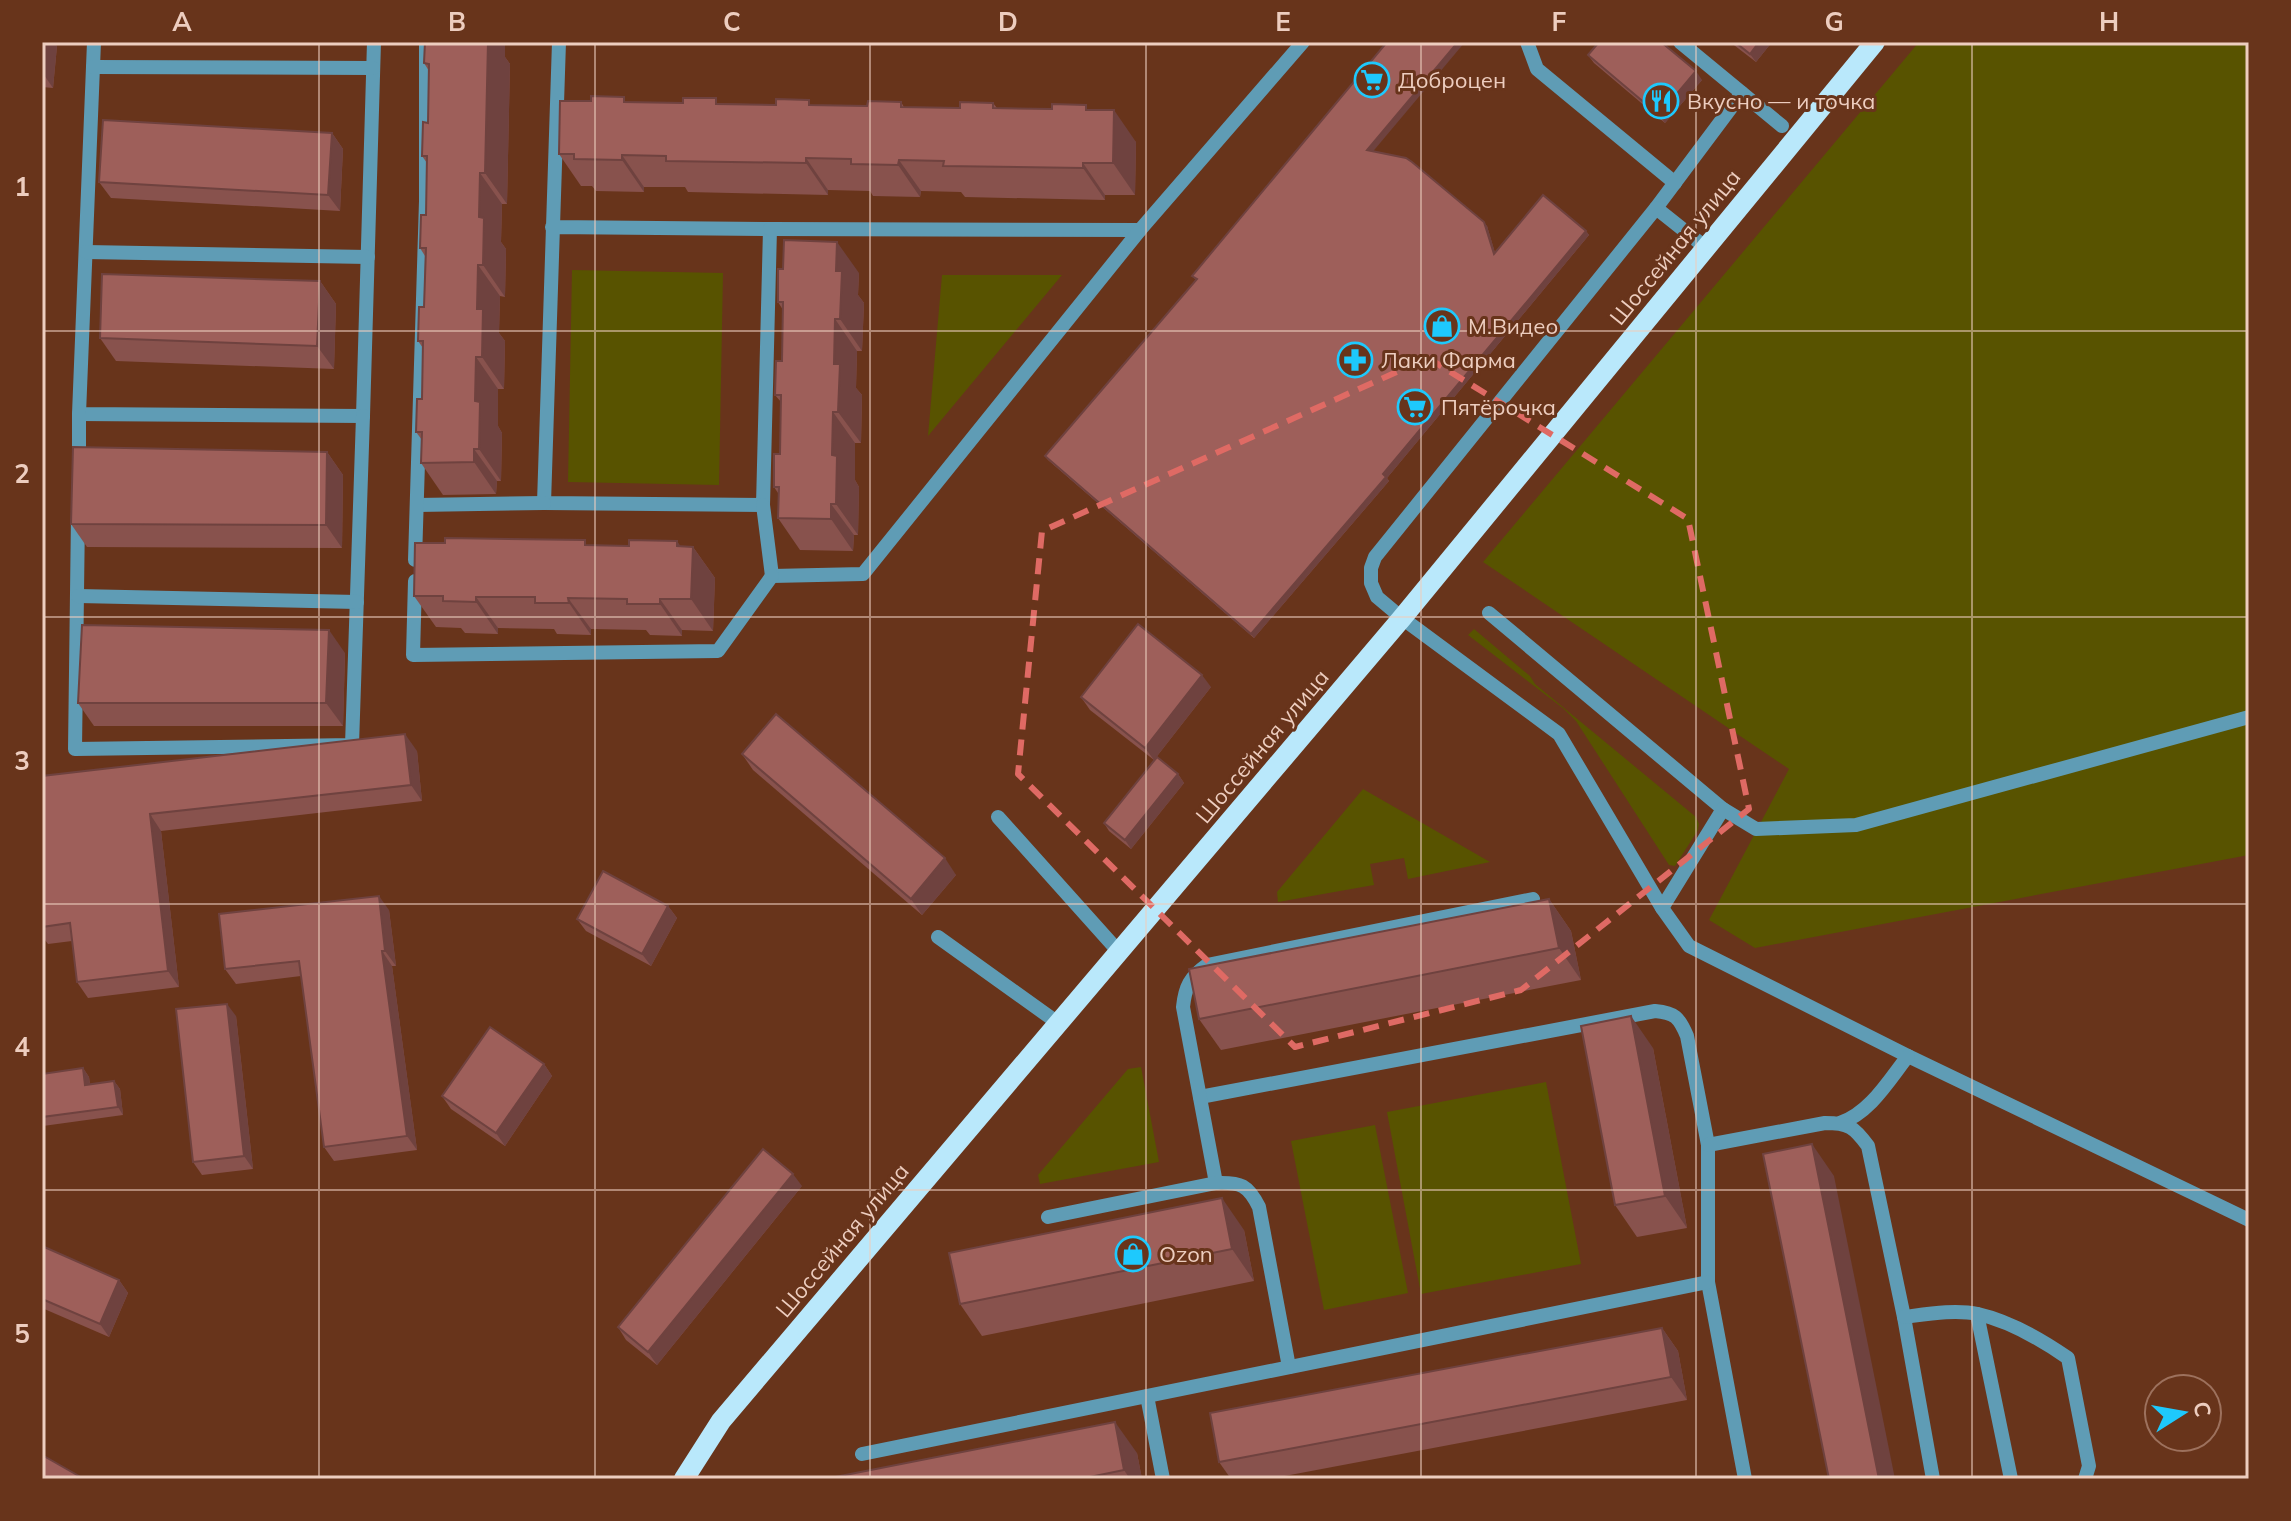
<svg xmlns="http://www.w3.org/2000/svg" width="2291" height="1521" font-family="Mulish,sans-serif">
<rect width="100%" height="100%" fill="#68341b"/>
<g fill="#585300">
<path d="M1919,42H2249V855L1755,948L1709,920L1789,769L1483,562Z"/>
<path d="M572,270L723,273L719,485L568,482Z"/>
<path d="M942,275H1062L928,436Z"/>
<path d="M1474,629L1530,676L1535,684L1696,817L1699,824L1698,830L1675,866L1669,865L1576,721L1564,709L1468,635Z"/>
<path d="M1363,789L1490,862L1408,879L1404,858L1370,864L1374,885L1278,902L1277,892Z"/>
<path d="M1141,1067L1159,1162L1040,1184L1038,1175L1128,1069Z"/>
<path d="M1546,1082L1581,1264L1421,1294L1387,1112Z"/>
<path d="M1375,1125L1408,1293L1324,1310L1291,1141Z"/>
</g>
<g fill="none" stroke-linecap="round" stroke-linejoin="round">
<g stroke="#5f9cb5" stroke-width="14">
<path d="M94,42L79,414L363,416L374,42"/>
<path d="M1527,42L1537,69L1675,183"/>
<path d="M1680,42L1782,126"/>
<path d="M93,67L373,68"/>
<path d="M1742,93L1656,208L1375,557L1371,568V583L1377,597L1402,618L1559,734L1662,908L1689,946L1908,1056L2249,1220"/>
<path d="M1656,208L1705,247"/>
<path d="M552,227L770,229L763,505L544,503L559,42"/>
<path d="M770,229L1140,230"/>
<path d="M86,252L368,257"/>
<path d="M79,466V414"/>
<path d="M417,505L544,503"/>
<path d="M763,505L772,576L863,574L1140,230L1303,42"/>
<path d="M78,515L75,749L352,745L363,416"/>
<path d="M415,560L426,201V42"/>
<path d="M415,581L413,655L718,651L772,576"/>
<path d="M78,596L357,602"/>
<path d="M1489,613L1723,809L1756,829L1856,825L2249,717"/>
<path d="M998,817L1119,952"/>
<path d="M1662,908L1723,809"/>
<path d="M938,937L1058,1023"/>
<path d="M1200,1097L1655,1011C1675,1013 1679,1017 1687,1036L1708,1145V1282L1745,1479"/>
<path d="M1840,1123C1870,1113 1889,1080 1908,1056"/>
<path d="M1708,1145L1825,1123C1849,1123 1854,1127 1868,1146L1904,1317L1933,1479"/>
<path d="M1216,1183L1183,1007C1185,987 1190,977 1207,965L1533,899"/>
<path d="M1048,1217L1216,1183C1241,1182 1248,1185 1259,1207L1289,1367"/>
<path d="M1977,1314L2011,1479"/>
<path d="M1904,1317C1927,1314 1955,1309 1978,1314C2009,1321 2042,1340 2068,1358L2089,1466L2085,1479"/>
<path d="M1147,1396L1163,1479"/>
<path d="M862,1454L1708,1282"/>
</g>
<path stroke="#b9e8fb" stroke-width="20" d="M684,1479L721,1421L1402,618L1875,42"/>
</g>
<g fill="#88524d">
<path d="M42,42L57,46L53,88L42,87Z"/>
<path d="M1730,42H1772L1756,62Z"/>
<path d="M1588,55L1702,80L1665,123L1594,63Z"/>
<path d="M505,57L510,64L507,204H502L501,242L506,249L505,297L500,296L499,333L505,341L504,389H498V426L502,433L501,481H497L496,494L443,495L421,463L422,440L416,432L422,399L423,348L418,341L424,307L425,256L420,248L426,215L427,163L422,156L428,123L429,71L424,63Z"/>
<path d="M591,101L867,106L901,102L904,107L960,108L993,103L997,108L1089,110L1136,142L1135,195H1105V200L965,197L961,192L921,191L920,197L873,196L870,191L828,190V195L688,192L685,187H644V192L596,191L592,186H581L559,154Z"/>
<path d="M332,133L343,149L340,211L111,198L99,182Z"/>
<path d="M1373,152L1487,226L1495,253L1586,231L1589,235L1387,478L1389,481L1254,638L1048,460L1045,456L1196,280L1192,276Z"/>
<path d="M783,269L859,273L858,295L864,303L862,351H857L856,388L862,395L861,443H855V480L859,487L858,535H854L853,551L800,550L778,518V493L774,487L780,454L781,402L775,395L782,361L783,310L778,302Z"/>
<path d="M320,281L336,304L334,369L116,361L100,338Z"/>
<path d="M327,452L343,475L342,548L87,547L71,524Z"/>
<path d="M588,545L693,547L715,578L713,631L682,630V636L650,635L646,630L591,629V635L557,634L554,629L498,628V634L465,633L461,628L436,627L414,596Z"/>
<path d="M345,653L343,726H94L78,703Z"/>
<path d="M1211,687L1154,760L1090,710L1081,697Z"/>
<path d="M417,751L422,801L161,831L179,987L88,998L77,982L72,941L48,944L42,936V776Z"/>
<path d="M742,754L956,875L922,915L753,770Z"/>
<path d="M1178,774L1184,783L1131,849L1109,831L1104,823Z"/>
<path d="M1549,899L1571,931L1581,980L1221,1050L1199,1019Z"/>
<path d="M668,906L677,918L651,966L586,931L577,919Z"/>
<path d="M389,910L396,966H392L417,1150L334,1161L324,1147L301,976L236,984L225,969Z"/>
<path d="M236,1016L253,1169L202,1175L193,1162Z"/>
<path d="M1653,1048L1687,1228L1637,1237L1615,1205Z"/>
<path d="M544,1064L552,1076L505,1146L451,1109L442,1096Z"/>
<path d="M83,1068L89,1077L90,1084L114,1081L120,1089L123,1115L43,1126L42,1124V1074Z"/>
<path d="M802,1186L657,1365L626,1340L618,1327Z"/>
<path d="M1244,1230L1254,1281L982,1336L960,1304Z"/>
<path d="M42,1246L119,1280L128,1293L109,1337L42,1308Z"/>
<path d="M1662,1328L1678,1351L1687,1400L1269,1479H1231L1219,1462Z"/>
<path d="M1137,1453L1142,1479H825Z"/>
</g>
<g fill="#6f423f">
<path d="M42,42H54L57,46L53,88L42,72Z"/>
<path d="M488,42H505V57L510,64L507,204L485,173Z"/>
<path d="M1458,42H1465L1370,155L1367,150Z"/>
<path d="M1759,42H1772L1756,62L1750,54Z"/>
<path d="M1696,71L1702,80L1665,123L1659,115Z"/>
<path d="M1114,110L1136,142L1135,195L1113,163Z"/>
<path d="M332,133L343,149L340,211L328,195Z"/>
<path d="M622,155L644,187V192L622,160Z"/>
<path d="M806,158L828,190V195L806,163Z"/>
<path d="M899,160L921,191L920,197L898,165Z"/>
<path d="M1083,163L1105,195V200L1083,168Z"/>
<path d="M480,173L502,204L501,242L506,249L505,297L483,265L479,217Z"/>
<path d="M1484,222L1487,226L1497,259L1494,254Z"/>
<path d="M1586,231L1589,235L1387,478L1389,481L1254,638L1251,634Z"/>
<path d="M837,242L859,273L858,295L864,303L862,351L840,319L836,271Z"/>
<path d="M478,265L500,296L499,333L505,341L504,389L482,357L477,309Z"/>
<path d="M320,281L336,304L334,369L317,346Z"/>
<path d="M835,319L857,351L856,388L862,395L861,443L838,412L834,364Z"/>
<path d="M476,357L498,389V426L502,433L501,481L479,449L475,401Z"/>
<path d="M833,412L855,443V480L859,487L858,535L836,504L832,455Z"/>
<path d="M474,449L497,481L496,494L474,462Z"/>
<path d="M327,452L343,475L342,548L326,525Z"/>
<path d="M831,504L854,535L853,551L831,519Z"/>
<path d="M677,541L692,563L693,547L715,578L713,631L691,599L677,546Z"/>
<path d="M476,597L498,628V634L476,602Z"/>
<path d="M568,598L591,629V635L569,603Z"/>
<path d="M660,599L682,630V636L660,604Z"/>
<path d="M329,630L345,653L343,726L326,703Z"/>
<path d="M1202,675L1211,687L1154,760L1145,748Z"/>
<path d="M405,734L417,751L422,801L411,785Z"/>
<path d="M1178,774L1184,783L1131,849L1125,840Z"/>
<path d="M150,814L161,831L179,987L168,971Z"/>
<path d="M945,858L956,875L922,915L911,899Z"/>
<path d="M379,896L389,910L396,966L385,951Z"/>
<path d="M1549,899L1571,931L1581,980L1559,948Z"/>
<path d="M668,906L677,918L651,966L642,954Z"/>
<path d="M382,951L392,966L417,1150L407,1136Z"/>
<path d="M227,1004L236,1016L253,1169L244,1156Z"/>
<path d="M1631,1016L1653,1048L1687,1228L1665,1196Z"/>
<path d="M544,1064L552,1076L505,1146L496,1133Z"/>
<path d="M83,1068L89,1077L91,1093L85,1085Z"/>
<path d="M114,1081L120,1089L123,1115L118,1107Z"/>
<path d="M1812,1144L1834,1176L1895,1479H1879Z"/>
<path d="M793,1174L802,1186L657,1365L648,1352Z"/>
<path d="M1222,1198L1244,1230L1254,1281L1232,1249Z"/>
<path d="M119,1280L128,1293L109,1337L100,1324Z"/>
<path d="M1662,1328L1678,1351L1687,1400L1671,1377Z"/>
<path d="M1115,1422L1137,1453L1142,1479H1130L1124,1470Z"/>
</g>
<g fill="#9e5f5a" stroke="#6f423f" stroke-width="2">
<path d="M425,42H488L485,173H480L479,217L484,218L483,265H478L477,309H483L482,357H476L475,401L480,402L479,449H474V462L421,463L422,432H416L417,399H422L423,341H418L419,307H424L426,248H420L421,215H426L427,156H422L423,122L428,123L429,64L424,63Z"/>
<path d="M1387,42H1458L1367,150L1406,158L1412,162L1484,222L1494,254L1543,195L1586,231L1383,474L1386,477L1251,634L1045,456L1197,279L1192,276Z"/>
<path d="M1599,42H1661L1696,71L1659,115L1588,55Z"/>
<path d="M1735,42H1759L1750,54Z"/>
<path d="M591,96L624,97V102L683,103V98H716V104L776,105V99L809,100V105L867,106L868,101L901,102V107L960,108V102L993,103V108L1052,109V104L1086,105V110H1114L1113,163H1083V168L943,166L944,161L899,160L898,165L851,164V159L806,158V163L666,161V156L622,155V160L574,159V154H559L560,101H591Z"/>
<path d="M103,120L332,133L328,195L99,182Z"/>
<path d="M784,240L837,242L836,271H842L840,319H835L834,364H840L838,412H833L832,455L837,456L836,504H831V519L778,518L779,487H774V454H780L781,395H775L776,361H782L783,302H778V269H783Z"/>
<path d="M102,274L320,281L317,346L100,338Z"/>
<path d="M73,447L327,452L326,525L71,524Z"/>
<path d="M445,538L585,540V545L629,546V540L677,541V546L693,547L691,599H660V604H627V599L568,598L569,603H535V597H476V602L443,601V596H414L415,543H445Z"/>
<path d="M1138,624L1202,675L1145,748L1081,697Z"/>
<path d="M82,625L329,630L326,703H78Z"/>
<path d="M776,714L945,858L911,899L742,754Z"/>
<path d="M405,734L411,785L150,814L168,971L77,982L70,923L42,927V776Z"/>
<path d="M1157,757L1178,774L1125,840L1104,823Z"/>
<path d="M603,871L668,906L642,954L577,919Z"/>
<path d="M379,896L385,951H382L407,1136L324,1147L299,961L225,969L219,914Z"/>
<path d="M1549,899L1559,948L1199,1019L1189,969Z"/>
<path d="M227,1004L244,1156L193,1162L176,1009Z"/>
<path d="M1631,1016L1665,1196L1615,1205L1581,1026Z"/>
<path d="M490,1027L544,1064L496,1133L442,1096Z"/>
<path d="M83,1068L85,1085L114,1081L118,1107L42,1117V1074Z"/>
<path d="M1812,1144L1879,1479H1829L1763,1154Z"/>
<path d="M763,1149L793,1174L648,1352L618,1327Z"/>
<path d="M1222,1198L1232,1249L960,1304L949,1253Z"/>
<path d="M42,1246L119,1280L100,1324L42,1299Z"/>
<path d="M1662,1328L1671,1377L1219,1462L1210,1413Z"/>
<path d="M1115,1422L1124,1470L1080,1479H825Z"/>
<path d="M42,1455L84,1479H42Z"/>
</g>
<path fill="none" stroke="#df6a64" stroke-width="6" stroke-dasharray="16 10" stroke-linejoin="round" d="M1428,358L1688,519L1749,809L1521,990L1295,1047L1018,774L1042,531Z"/>
<path fill="none" stroke="#edcdbf" stroke-width="2" stroke-opacity="0.55" d="M319,42V1479M595,42V1479M870,42V1479M1146,42V1479M1421,42V1479M1696,42V1479M1972,42V1479M42,331H2249M42,617H2249M42,904H2249M42,1190H2249"/>
<defs>
<g id="supermarket-ring" transform="scale(1.8)"><circle r="9.5" fill="#68341b" stroke="#1ec9fd" stroke-width="1.5"/><path d="M-6-5.5h2.5l.6 2H6L4.5 2H-2.5L-4.4-4H-6ZM-1.5 3.2a1.3 1.3 0 1 0 .1 0ZM3 3.2a1.3 1.3 0 1 0 .1 0Z" fill="#1ec9fd"/></g>
<g id="restaurant-ring" transform="scale(1.8)"><circle r="9.5" fill="#68341b" stroke="#1ec9fd" stroke-width="1.5"/><path d="M-5-6h1v4h1v-4h1v4h1v-4h1v5L-1.5 .5V6h-2V.5L-5-1ZM5-6V6H3V1.5H1.5Q1.5-4 5-6Z" fill="#1ec9fd"/></g>
<g id="shop-ring" transform="scale(1.8)"><circle r="9.5" fill="#68341b" stroke="#1ec9fd" stroke-width="1.5"/><path d="M-5-2.5h2.3a2.7 3.5 0 0 1 5.4 0H5L5.5 6h-11ZM-1.5-2.5h3a1.5 2.3 0 0 0-3 0Z" fill="#1ec9fd"/></g>
<g id="pharmacy-ring" transform="scale(1.8)"><circle r="9.5" fill="#68341b" stroke="#1ec9fd" stroke-width="1.5"/><path d="M-2-6h4v4h4v4h-4v4h-4v-4h-4v-4h4Z" fill="#1ec9fd"/></g>
</defs>
<g fill-rule="evenodd">
<use href="#supermarket-ring" x="1372" y="80"/>
<use href="#restaurant-ring" x="1661" y="101"/>
<use href="#shop-ring" x="1442" y="326"/>
<use href="#pharmacy-ring" x="1355" y="360"/>
<use href="#supermarket-ring" x="1415" y="407"/>
<use href="#shop-ring" x="1133" y="1254"/>
</g>
<g text-anchor="middle" stroke-width="6" stroke-linejoin="round" paint-order="stroke">
<g font-size="22" fill="#edcdbf" stroke="#68341b" text-anchor="start">
<text x="1398" y="88">Доброцен</text>
<text x="1687" y="109">Вкусно — и точка</text>
<text x="1468" y="334">М.Видео</text>
<text x="1381" y="368">Лаки Фарма</text>
<text x="1441" y="415">Пятёрочка</text>
<text x="1159" y="1262">Ozon</text>
</g>
<g font-size="22" fill="#edcdbf" stroke="#68341b">
<text transform="translate(1675 247) rotate(-51)" y="8">Шоссейная улица</text>
<text transform="translate(1262 746) rotate(-50)" y="8">Шоссейная улица</text>
<text transform="translate(842 1240) rotate(-50)" y="8">Шоссейная улица</text>
</g>
</g>
<rect width="2291" height="1521" fill="none" stroke="#68341b" stroke-width="88"/>
<g transform="translate(2183 1413) rotate(79)"><circle r="38" fill="#68341b" stroke="#9d715d" stroke-width="2"/>
<path d="M0-6L14 30L0 20L-14 30Z" fill="#1ec9fd"/>
<text y="-12" font-size="22" font-weight="bold" text-anchor="middle" fill="#edcdbf">С</text>
</g>
<rect x="44" y="44" width="2203" height="1433" fill="none" stroke="#edcdbf" stroke-width="3"/>
<g font-size="26" text-anchor="middle" font-weight="bold" fill="#edcdbf">
<text x="182" y="31">A</text>
<text x="457" y="31">B</text>
<text x="732" y="31">C</text>
<text x="1008" y="31">D</text>
<text x="1283" y="31">E</text>
<text x="1559" y="31">F</text>
<text x="1834" y="31">G</text>
<text x="2109" y="31">H</text>
<text x="22" y="196">1</text>
<text x="22" y="483">2</text>
<text x="22" y="770">3</text>
<text x="22" y="1056">4</text>
<text x="22" y="1343">5</text>
</g>
</svg>
